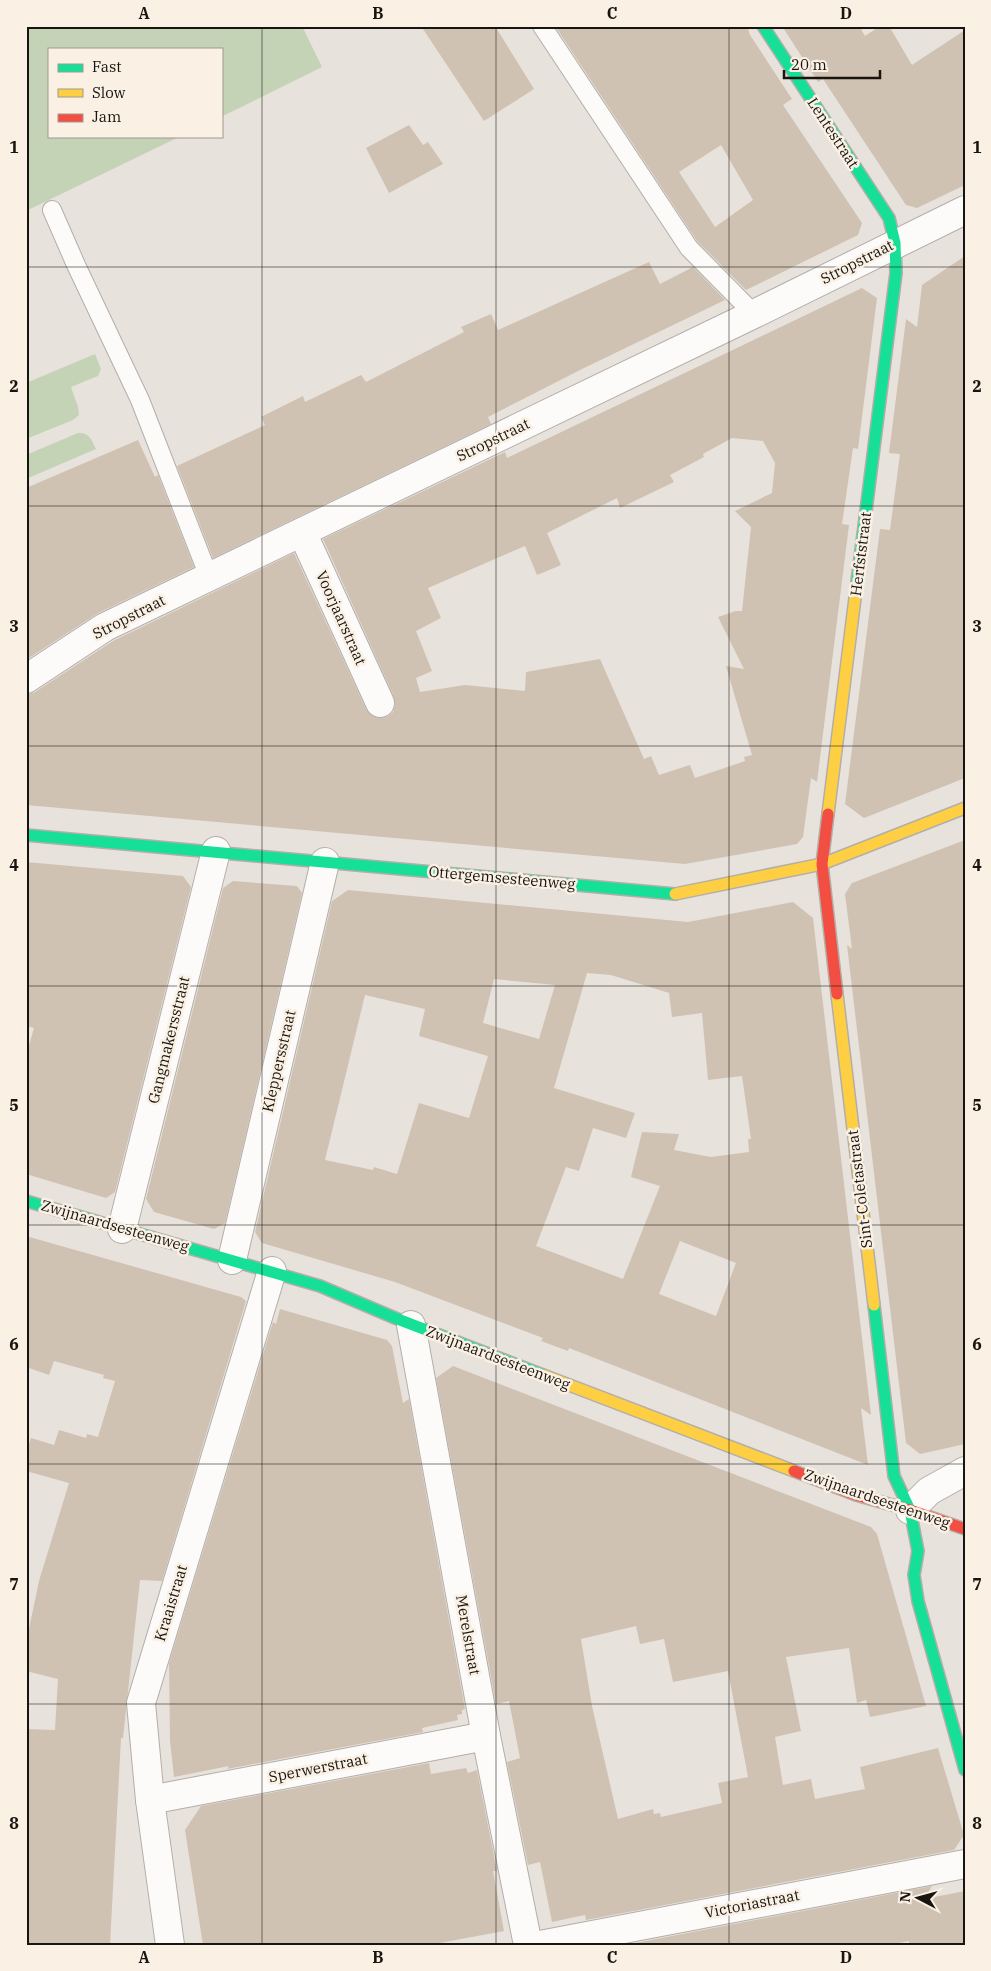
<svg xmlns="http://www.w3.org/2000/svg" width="991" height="1971" font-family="'IBM Plex Serif',serif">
<rect width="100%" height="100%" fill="#e8e2dc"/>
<g fill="#c4d3b6">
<path d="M26,26H302L322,67L221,117V49H49V136H181L26,211Z"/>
<path d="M95,354L101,369L98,376L71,387L78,407L79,415L73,420L26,439V383Z"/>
<path d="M78,433C90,433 91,439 96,449L26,479V455Z"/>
</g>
<g fill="#d0c2b2" fill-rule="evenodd">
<path d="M421,26H495L534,89L484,121Z"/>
<path d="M555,26H747L750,35L792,99L783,105L862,223L858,235L746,290L697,241ZM721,145L753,200L715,227L679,172Z"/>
<path d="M782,26H859L865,36L880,26H889L912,65L965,30V185L917,208L906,205L823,79L818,82Z"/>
<path d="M409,125L423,145L428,142L443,164L389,193L366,148Z"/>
<path d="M965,256V778L864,818L845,804L880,529L890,530L900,454L889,453L906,319L917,327L922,285Z"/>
<path d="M649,262L660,284L693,267L725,300L582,369L488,417L491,424L213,558L177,466L265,425L261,417L303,396L305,402L361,375L366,382L464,332L461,327L491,314L498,330Z"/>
<path d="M862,288L877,298L858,449L853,448L842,524L849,525L817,782L811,778L803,837L797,844L685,864L26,805V695L35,692L113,641L294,553L366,709L371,715L378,718L387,717L393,712L395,705L394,697L323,539L505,452L507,458ZM732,438L763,441L775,463L772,493L735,511L751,527L742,611H736L718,617L744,669L726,666L752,755L744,757L745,761L695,778L690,765L659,775L651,756L644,759L600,659L526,672L525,691L465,685L420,692L416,678L432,671L416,631L441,618L428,588L525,546L537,575L561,565L547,533L617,498L620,508L674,482L670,475L704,457L703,454Z"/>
<path d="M138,440L155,477L158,475L194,567L98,613L26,660V488Z"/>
<path d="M965,840V1444L920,1454L906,1443L847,945L852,949L845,894L852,883Z"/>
<path d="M26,862L183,876L191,887L115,1192L106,1198L26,1174V1056L34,1028L26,1026Z"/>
<path d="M233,881L297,886L302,893L225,1223L214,1229L154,1212L146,1199L223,888Z"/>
<path d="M348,890L688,922L793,902L813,918L871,1415L861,1408L868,1465L569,1348L568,1351L541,1341L543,1338L395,1282L262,1243L255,1232L332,901ZM587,973L611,975L669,993L672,1017L702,1013L708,1080L742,1076L751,1139H748L749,1152L711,1157L674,1150L679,1134L642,1132L631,1177L660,1186L623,1279L536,1246L566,1167L579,1171L593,1128L626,1138L635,1113L554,1088ZM494,979L555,985L539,1039L483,1023ZM365,995L425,1009L419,1036L488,1056L469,1118L419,1103L397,1174L374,1167L373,1170L325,1160ZM680,1241L736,1263L716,1316L659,1294Z"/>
<path d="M26,1236L241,1297L246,1301L162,1581L140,1580L123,1738H121L110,1945H26V1729L55,1730L58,1679L26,1671V1643L39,1581L69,1483L26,1471V1453L31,1438L54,1445L59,1430L86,1438L87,1434L98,1437L115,1381L103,1378L104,1375L54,1361L49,1375L26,1367Z"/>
<path d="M280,1309L387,1340L392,1346L403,1403L409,1399L465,1709L462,1710V1714L457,1715L458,1720L422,1728L423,1732L227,1769L229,1766L174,1777L170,1741L169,1663L273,1322L276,1324Z"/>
<path d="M453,1366L871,1527L877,1534L926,1706L870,1717L866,1700L857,1703L849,1648L786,1657L801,1731L775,1737L783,1785L811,1779L815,1799L865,1789L860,1767L938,1748L964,1835L954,1850L586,1920L585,1915L552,1922L540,1862L528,1865L507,1762L520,1758L509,1701L496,1704L436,1378ZM636,1626L640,1644L664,1639L673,1682L728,1671L748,1777L718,1783L722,1803L661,1817L660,1813L654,1814L653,1809L618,1819L592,1706L581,1639Z"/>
<path d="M429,1763L431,1774L466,1768L468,1773L477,1770L497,1871H493L504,1931L429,1945H203L185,1830L201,1806Z"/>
<path d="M932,1886L924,1899L965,1891V1945H909V1941L888,1945H625Z"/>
</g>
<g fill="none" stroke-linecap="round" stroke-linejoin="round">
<g stroke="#b3aea9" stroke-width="20">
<g id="lane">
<path d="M542,26L689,248L754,314"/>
<path d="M52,210L76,265L140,400L209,577"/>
</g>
</g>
<g stroke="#b3aea9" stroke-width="30">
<g id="street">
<path d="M302,532L380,703"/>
<path d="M26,679L105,627L754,314L965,210"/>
<path d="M122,1229L216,851"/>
<path d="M232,1260L325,862"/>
<path d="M411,1325L486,1736L528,1945"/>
<path d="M910,1510L929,1491L965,1471"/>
<path d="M150,1800L486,1736"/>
<path d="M170,1945L150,1800L141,1703L272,1271"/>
<path d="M540,1945L965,1864"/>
</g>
</g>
<g stroke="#b3aea9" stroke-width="14">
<g id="fast">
<path d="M763,26L889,218L895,243L896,273L855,598"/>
<path d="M26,835L675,894"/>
<path d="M26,1201L320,1286L395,1318L543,1375"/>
<path d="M874,1305L894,1476L910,1510L918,1551L914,1575L918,1601L965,1770"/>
</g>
</g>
<g stroke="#b3aea9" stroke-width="14">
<g id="slow">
<path d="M828,814L855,598"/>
<path d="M675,894L822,864L965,808"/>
<path d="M837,994L874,1305"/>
<path d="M543,1375L794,1471"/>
</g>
</g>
<g stroke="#b3aea9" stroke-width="14">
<g id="jam">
<path d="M828,814L822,864L837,994"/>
<path d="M794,1471L856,1495L910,1510L965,1529"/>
</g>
</g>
<use href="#lane" stroke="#fcfbfa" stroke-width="18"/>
<use href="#street" stroke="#fcfbfa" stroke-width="28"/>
<use href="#fast" stroke="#16e098" stroke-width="11"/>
<use href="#slow" stroke="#ffcf43" stroke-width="11"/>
<use href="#jam" stroke="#f24e42" stroke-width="11"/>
</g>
<path fill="none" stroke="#181511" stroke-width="1" stroke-opacity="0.55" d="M262,26V1945M496,26V1945M729,26V1945M26,267H965M26,506H965M26,746H965M26,986H965M26,1225H965M26,1464H965M26,1704H965"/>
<g text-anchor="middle" stroke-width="5" stroke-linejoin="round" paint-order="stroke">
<g font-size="15" fill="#181511" stroke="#faf0e4">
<text transform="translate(833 133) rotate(57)" y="5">Lentestraat</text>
<text transform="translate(857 262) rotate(-27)" y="5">Stropstraat</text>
<text transform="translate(493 440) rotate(-26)" y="5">Stropstraat</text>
<text transform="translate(861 554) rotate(-83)" y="5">Herfststraat</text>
<text transform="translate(129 617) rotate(-27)" y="5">Stropstraat</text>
<text transform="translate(341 618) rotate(66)" y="5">Voorjaarstraat</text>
<text transform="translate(502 878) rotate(5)" y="5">Ottergemsesteenweg</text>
<text transform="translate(169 1040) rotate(-76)" y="5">Gangmakersstraat</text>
<text transform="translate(279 1061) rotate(-77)" y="5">Kleppersstraat</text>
<text transform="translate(860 1189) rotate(-97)" y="5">Sint-Coletastraat</text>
<text transform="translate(115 1226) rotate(16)" y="5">Zwijnaardsesteenweg</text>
<text transform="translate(498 1358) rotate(21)" y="5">Zwijnaardsesteenweg</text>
<text transform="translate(877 1499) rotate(19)" y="5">Zwijnaardsesteenweg</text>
<text transform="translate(171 1603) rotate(-73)" y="5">Kraaistraat</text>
<text transform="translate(468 1635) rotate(80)" y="5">Merelstraat</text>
<text transform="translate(318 1768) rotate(-11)" y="5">Sperwerstraat</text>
<text transform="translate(752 1904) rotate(-11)" y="5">Victoriastraat</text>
</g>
</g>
<rect width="991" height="1971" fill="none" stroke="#faf0e4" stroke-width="55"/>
<rect x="48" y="48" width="175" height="90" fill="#faf0e4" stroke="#a09890"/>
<rect x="58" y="64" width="25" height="8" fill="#16e098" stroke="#a09890"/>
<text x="92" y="72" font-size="15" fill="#181511">Fast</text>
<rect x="58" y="89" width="25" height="8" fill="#ffcf43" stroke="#a09890"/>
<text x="92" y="98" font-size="15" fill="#181511">Slow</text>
<rect x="58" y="114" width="25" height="8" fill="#f24e42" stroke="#a09890"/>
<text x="92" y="122" font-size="15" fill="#181511">Jam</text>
<g transform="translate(918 1898) rotate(276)" stroke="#faf0e4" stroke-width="4" paint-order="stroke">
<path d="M0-4L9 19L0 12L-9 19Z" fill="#181511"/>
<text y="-8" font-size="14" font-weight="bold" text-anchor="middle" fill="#181511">N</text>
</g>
<path d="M784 70v8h96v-8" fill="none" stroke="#181511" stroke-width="2.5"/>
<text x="791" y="70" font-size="15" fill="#181511" stroke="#faf0e4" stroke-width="4" paint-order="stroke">20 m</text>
<rect x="28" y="28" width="936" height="1916" fill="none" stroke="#181511" stroke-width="2"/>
<g font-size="16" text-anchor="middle" font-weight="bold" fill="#181511">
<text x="144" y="19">A</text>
<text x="378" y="19">B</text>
<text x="612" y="19">C</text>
<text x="846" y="19">D</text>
<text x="14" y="153">1</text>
<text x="977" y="153">1</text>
<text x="14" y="392">2</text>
<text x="977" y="392">2</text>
<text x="14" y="632">3</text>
<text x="977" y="632">3</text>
<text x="14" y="871">4</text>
<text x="977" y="871">4</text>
<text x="14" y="1111">5</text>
<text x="977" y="1111">5</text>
<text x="14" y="1350">6</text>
<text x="977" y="1350">6</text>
<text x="14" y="1590">7</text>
<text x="977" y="1590">7</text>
<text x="14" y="1829">8</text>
<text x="977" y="1829">8</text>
<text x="144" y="1963">A</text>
<text x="378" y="1963">B</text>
<text x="612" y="1963">C</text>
<text x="846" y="1963">D</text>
</g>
</svg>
